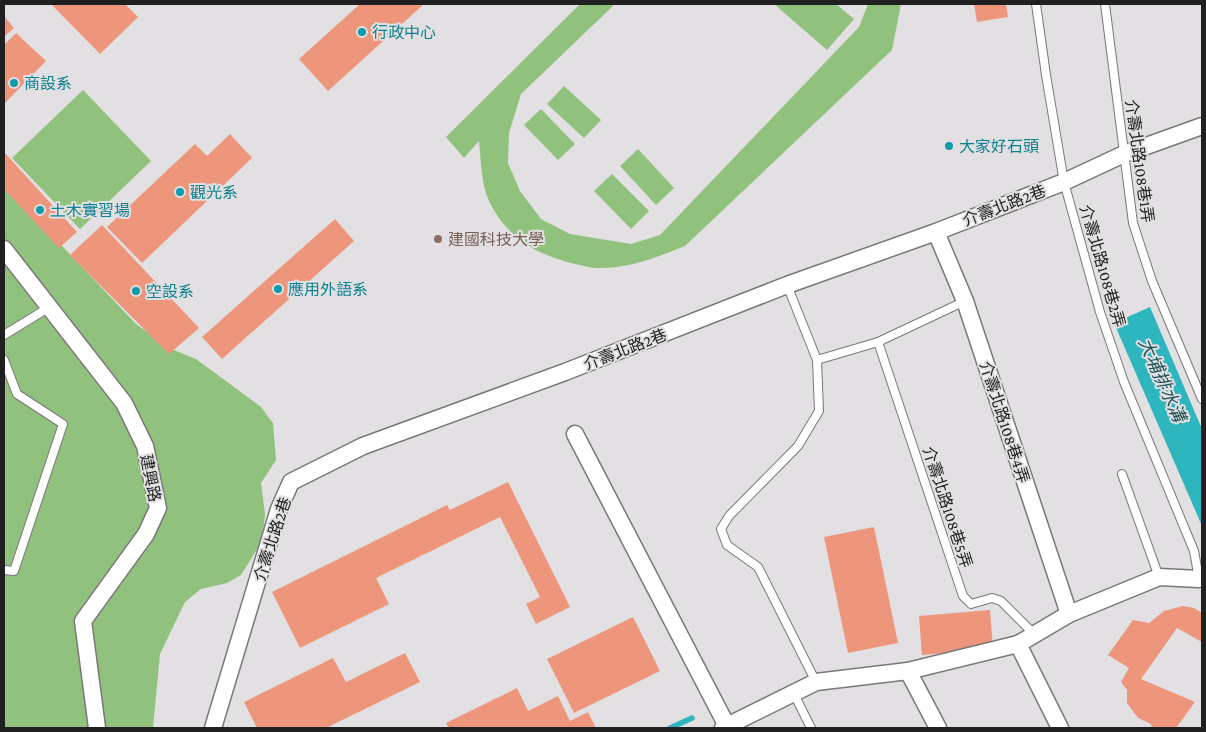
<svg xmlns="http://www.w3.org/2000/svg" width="1206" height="732" font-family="'Crimson Pro','Noto Sans TC',serif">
<rect width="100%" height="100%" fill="#e3e0e3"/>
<g fill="#91c27d">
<path d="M580,4H615L521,94L509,133L508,163L520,191L541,219L570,234L631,244L660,235L859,27L868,4H901L892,50L685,246C658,257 628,269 597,268C590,268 582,265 575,264C537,255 506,237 489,201C481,183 481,160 479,141L464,158L446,137Z"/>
<path d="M774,4H836L854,19L827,50Z"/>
<path d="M564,86L601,120L584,138L547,104Z"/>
<path d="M83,90L151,161L80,229L12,158Z"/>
<path d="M541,109L575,144L558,160L524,125Z"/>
<path d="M638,149L674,188L656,205L620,166Z"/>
<path d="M4,174L64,248L136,324L169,348L196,359L261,407L273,423L276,460L261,483L265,514L262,541L241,575L227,583L201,589L185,602L160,654L153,728H4Z"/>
<path d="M612,174L649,211L631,229L594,191Z"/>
</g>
<path fill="#2db6be" d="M1150,307L1202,429V526L1114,323Z"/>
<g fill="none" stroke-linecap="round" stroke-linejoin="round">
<path stroke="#2db6be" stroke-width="5.5" d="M670,728L692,718"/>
</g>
<g fill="#ed967c">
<path d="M51,4H125L138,17L100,54Z"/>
<path d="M360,4H424L328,91L299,59Z"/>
<path d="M974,4H1006L1008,17L977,22Z"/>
<path d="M4,16L14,28L4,37Z"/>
<path d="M16,33L46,61L4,104V45Z"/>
<path d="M230,134L252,158L142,263L107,227L195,144L207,156Z"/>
<path d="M4,152L77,232L59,248L4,189Z"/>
<path d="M335,219L354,241L222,359L202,337Z"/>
<path d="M102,225L199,328L169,354L70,255Z"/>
<path d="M508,482L570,607L536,624L526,604L540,597L500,517L376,578L389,604L300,648L272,592L447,505L450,510Z"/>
<path d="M874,527L898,643L848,653L824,537Z"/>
<path d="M1183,606L1194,608L1202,613V642L1177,628L1141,679L1195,702L1176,728H1152L1151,724L1138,718L1127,703V690L1121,682L1129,668L1108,655L1133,620L1149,623L1164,611Z"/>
<path d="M990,610L993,649L922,655L919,616Z"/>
<path d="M633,617L660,671L574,713L547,659Z"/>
<path d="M405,653L420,682L326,728H257L244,702L333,658L346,682Z"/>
<path d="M517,688L528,711L558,696L570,721L588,712L596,728H449L446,723Z"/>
</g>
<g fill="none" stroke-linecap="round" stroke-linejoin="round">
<g stroke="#7a777a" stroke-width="10">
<g id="lane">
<path d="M1036,4L1046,75L1064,182L1100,312L1124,382L1194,551L1199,579"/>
<path d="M1105,4L1133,223L1152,281L1202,399"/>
<path d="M787,285L817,360L819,411L798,446L729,516L721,529L727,545L758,567L816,682"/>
<path d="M4,335L48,308"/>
<path d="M878,342L963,596L971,604L992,598L1001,601L1034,634"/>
<path d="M4,360L17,394L63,424L14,571L4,570"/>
<path d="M817,360L878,342L965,301"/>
<path d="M1122,474L1159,577"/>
<path d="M793,692L811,728"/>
</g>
</g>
<g stroke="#7a777a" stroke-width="19">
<g id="street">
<path d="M936,232L965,301L1069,614"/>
<path d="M4,249L124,403L145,446L158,508L146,534L83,621L97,728"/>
<path d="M575,434L728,728"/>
<path d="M1018,644L1060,728"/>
<path d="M908,671L938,728"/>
<path d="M213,728L279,509L291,482L363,446L565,372L787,285L936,232L1064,182L1124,154L1202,126"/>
<path d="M723,728L816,682L908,671L1018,644L1069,614L1159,577L1199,579"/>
</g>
</g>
<use href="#lane" stroke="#fff" stroke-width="8"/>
<use href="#street" stroke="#fff" stroke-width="16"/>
</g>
<g fill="#0f9aa8" stroke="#e3e0e3" stroke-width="2">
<circle cx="362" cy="32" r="5"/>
<circle cx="14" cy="83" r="5"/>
<circle cx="949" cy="146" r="5"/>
<circle cx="180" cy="192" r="5"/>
<circle cx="40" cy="210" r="5"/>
<circle cx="278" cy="289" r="5"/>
<circle cx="136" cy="291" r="5"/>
</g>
<circle fill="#8d6e63" stroke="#e3e0e3" stroke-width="2" cx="438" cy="239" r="5"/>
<g text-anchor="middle" stroke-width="4" stroke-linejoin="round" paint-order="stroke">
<g font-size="16" fill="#0d838f" stroke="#e3e0e3" text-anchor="start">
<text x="372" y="38">行政中心</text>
<text x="24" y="89">商設系</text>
<text x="959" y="152">大家好石頭</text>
<text x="190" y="198">觀光系</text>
<text x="50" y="216">土木實習場</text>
<text x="288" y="295">應用外語系</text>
<text x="146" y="297">空設系</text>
</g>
<g font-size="16" fill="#212021" stroke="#e3e0e3">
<text transform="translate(1140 161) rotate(82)" y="6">介壽北路108巷1弄</text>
<text transform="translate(1004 205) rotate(-21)" y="6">介壽北路2巷</text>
<text transform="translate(1103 266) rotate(74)" y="6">介壽北路108巷2弄</text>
<text transform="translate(625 349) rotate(-21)" y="6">介壽北路2巷</text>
<text transform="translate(1005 422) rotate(72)" y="6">介壽北路108巷4弄</text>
<text transform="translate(151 478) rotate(79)" y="6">建興路</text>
<text transform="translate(948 507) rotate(72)" y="6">介壽北路108巷5弄</text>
<text transform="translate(272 539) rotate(-72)" y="6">介壽北路2巷</text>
</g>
<g font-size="16" fill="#785e54" stroke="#e3e0e3" text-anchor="start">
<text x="448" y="245">建國科技大學</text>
</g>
<g font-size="18" font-style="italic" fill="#1d5357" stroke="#e3e0e3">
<text transform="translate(1162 380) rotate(66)" y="6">大埔排水溝</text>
</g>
</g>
<rect width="1206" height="732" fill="none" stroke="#212021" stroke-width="10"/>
</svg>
